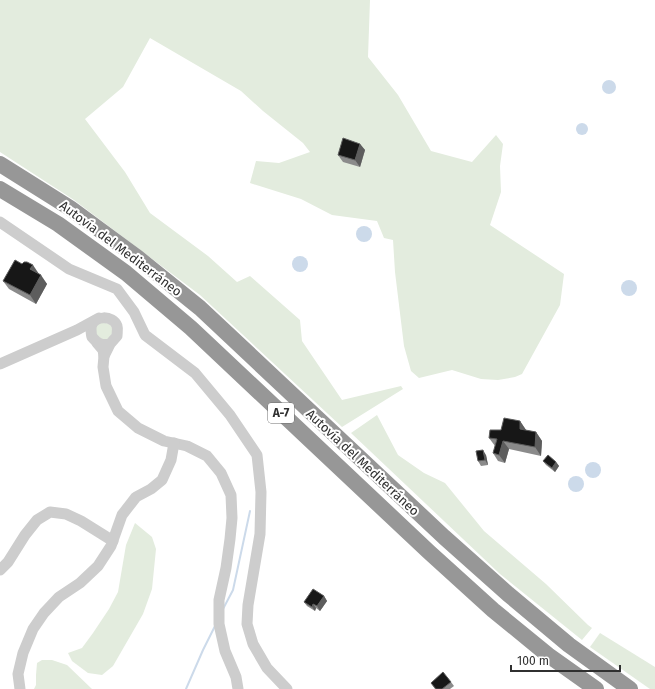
<svg xmlns="http://www.w3.org/2000/svg" width="655" height="689" font-family="'Fira Sans',sans-serif">
<rect width="100%" height="100%" fill="#fff"/>
<g fill="#e3ecde">
<path d="M0,0H370L368,57L398,95L431,151L472,162L496,135L503,144L500,166L501,192L490,225L564,274L560,305L522,374L515,377L498,380L481,379L452,370L419,378L411,371L404,346L395,272L393,240L384,238L377,221L332,215L301,199L250,183L256,161L279,163L310,152L303,143L263,111L241,91L150,38L123,87L85,119L125,172L150,213L208,256L237,282L250,276L300,320L302,341L342,400L401,386L403,389L342,427L200,295L74,200L0,152Z"/>
<path d="M101,322L110,324L112,328L113,332L108,340H99L94,328Z"/>
<path d="M377,415L398,455L424,473L445,483L484,531L546,584L588,625L592,628L582,640L500,574L351,433Z"/>
<path d="M135,523L152,537L156,549L152,589L143,614L113,666L102,675L88,673L72,661L68,653L82,648L93,633L109,609L118,592L126,545Z"/>
<path d="M600,633L655,667V689H650L590,647Z"/>
<path d="M42,660H52L67,665L92,689H34L36,685V675L37,663Z"/>
</g>
<g fill="#ccdaea">
<circle cx="609" cy="87" r="7"/>
<circle cx="582" cy="129" r="6"/>
<circle cx="364" cy="234" r="8"/>
<circle cx="300" cy="264" r="8"/>
<circle cx="629" cy="288" r="8"/>
<circle cx="593" cy="470" r="8"/>
<circle cx="576" cy="484" r="8"/>
</g>
<g fill="none" stroke-linecap="round" stroke-linejoin="round">
<g stroke="#ccdaea" stroke-width="2">
<path d="M223,609L233,590L250,511"/>
<path d="M186,689L203,650L215,626"/>
</g>
<g stroke="#cdcdcd" stroke-width="11">
<path d="M0,222L69,269L117,289L134,312L145,335L195,373L230,415L257,455L261,492L260,534L248,605L247,624L253,644L267,668L287,689"/>
<path d="M97,343L103,350L104,356L103,367L106,386L118,411L138,428L164,441L187,446L207,456L221,473L231,495L232,518L230,539L226,568L219,600V624L225,651L236,677L238,689"/>
<path d="M104,356L110,344L117,336C117,333 118,329 117,326C113,315 94,315 91,327C91,330 91,334 92,337C97,343 101,346 110,344"/>
<path d="M0,364L77,330L99,318"/>
<path d="M0,570L8,562L25,535L37,520L50,512L66,514L81,521L113,541"/>
<path d="M20,689L18,674L23,653L33,629L44,613L59,597L80,583L98,566L111,546L122,515L136,497L151,489L162,480L171,460L174,443"/>
</g>
<g stroke="#979797" stroke-width="16">
<path d="M0,164L70,208L138,258L200,308L444,537L508,594L569,645L630,689"/>
<path d="M0,189L58,224L126,273L191,328L429,552L493,610L548,655L596,689"/>
</g>
</g>
<g fill="#8b8b8b">
<path d="M360,144L365,150L360,167L343,162L338,155Z"/>
<path d="M39,274L47,284L36,304L9,289L3,281Z"/>
<path d="M520,421L526,430L536,432L542,441L541,456L509,449L505,463L498,461L493,453L495,446L489,438L501,430Z"/>
<path d="M486,455L488,465L481,466L478,461Z"/>
<path d="M543,461L556,462L559,466L555,472L546,465Z"/>
<path d="M324,596L327,601L320,611L316,608L315,611L307,606L304,602Z"/>
<path d="M451,682L454,686L450,689H435L431,683Z"/>
</g>
<g fill="#5d5d5d">
<path d="M360,144L365,150L360,167L355,160Z"/>
<path d="M33,265L39,274L30,269Z"/>
<path d="M41,275L47,284L36,304L30,295Z"/>
<path d="M520,421L526,430V437L520,429Z"/>
<path d="M536,432L542,441L541,456L535,447Z"/>
<path d="M503,441L509,449L505,463L499,455Z"/>
<path d="M483,450L486,455L488,465L485,460Z"/>
<path d="M556,462L559,466L555,472L552,468Z"/>
<path d="M324,596L327,601L320,611L317,606Z"/>
<path d="M313,604L316,608L315,611L312,607Z"/>
</g>
<g fill="#171717" stroke="#5d5d5d">
<path d="M343,138L360,144L355,160L338,155Z"/>
<path d="M15,260L22,264L24,262H27L33,265L30,269L41,275L30,295L3,281Z"/>
<path d="M504,418L520,421V429L536,432L535,447L503,441L499,455L493,453L497,439L489,438L490,430H501Z"/>
<path d="M483,450L485,460L478,461L476,451Z"/>
<path d="M548,455L556,462L552,468L543,461Z"/>
<path d="M313,589L324,596L317,606L313,604L312,607L304,602Z"/>
<path d="M443,672L451,682L442,689H436L431,683Z"/>
</g>
<g text-anchor="middle" stroke-width="4" stroke-linejoin="round" paint-order="stroke">
<rect fill="#fff" stroke="#6e6e6e" stroke-width="1" x="268" y="403" width="26" height="20" rx="3"/>
<g font-size="12" font-weight="bold" fill="#303030">
<text x="281" y="417">A-7</text>
</g>
<g font-size="13" fill="#303030" stroke="#fff">
<text transform="translate(121 248) rotate(37)" y="5">Autovía del Mediterráneo</text>
<text transform="translate(363 462) rotate(43)" y="5">Autovía del Mediterráneo</text>
</g>
</g>
<path d="M511 665v6h109v-6" fill="none" stroke="#303030" stroke-width="2"/>
<text x="517" y="665" font-size="12" fill="#303030" stroke="#ffffff" stroke-width="3" paint-order="stroke">100 m</text>
</svg>
